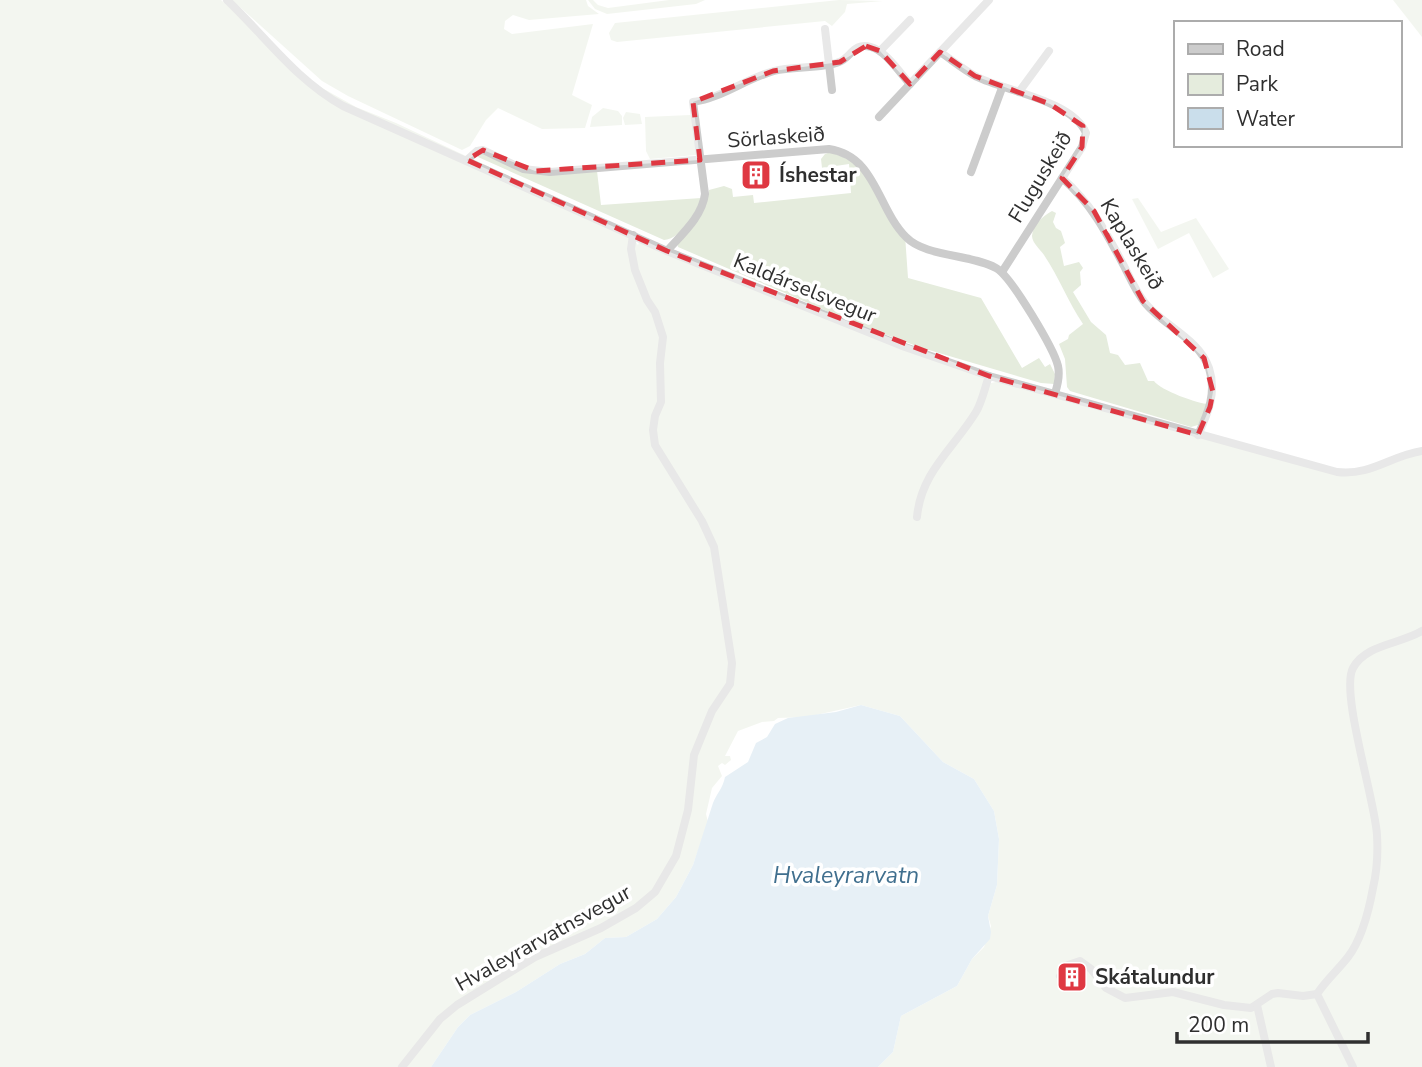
<svg xmlns="http://www.w3.org/2000/svg" width="1422" height="1067" font-family="'Nunito Sans',sans-serif">
<rect width="100%" height="100%" fill="#fff"/>
<g fill="#e5ecdd">
<path d="M0,0H221L315,84L356,107L396,123L629,233L638,245L639,242L985,377L983,385L1004,380L1347,476C1374,474 1396,460 1422,454V1067H878L893,1052L901,1016L957,986L972,959L984,947L991,926L988,916L997,885L999,839L994,811L974,779L943,762L900,716L861,705L807,717L778,718L774,721L762,722L738,731L725,756H730L731,760L725,765L722,763L718,766L722,776L712,788L706,814L708,822L693,865L676,897L657,919L626,937L605,938L585,954L560,964L516,992L470,1015L458,1027L431,1067H0Z"/>
<path d="M232,0H586L588,6L599,14L529,20L513,15L505,21L504,29L512,34L593,24L572,95L592,105L585,128L542,129L498,108L486,120L470,146L462,150L348,96L322,81Z"/>
<path d="M588,0H593L598,5L608,8L669,0H705L696,4L607,14L595,9Z"/>
<path d="M839,0L883,1L847,4L845,12L832,26L825,21L617,42L611,40L609,33L615,23Z"/>
<path d="M1393,0H1422V37Z"/>
<path d="M603,108L618,111L622,116V125L590,127L592,117Z"/>
<path d="M626,112L640,114L642,124L625,125L623,118Z"/>
<path d="M690,115L694,118L698,152L696,155L650,159L646,151L645,117Z"/>
<path d="M478,152L527,169L597,171L601,205L701,198C697,212 681,239 664,240L478,157Z"/>
<path d="M831,152L857,163L905,235L908,278L981,298L1022,368L1039,358L1045,367L1050,364L1055,374L1054,384L1041,383L922,348L857,324L678,247L677,242L706,203L709,190L724,186L732,189L733,197L753,195L754,203L851,193L849,164L822,168L821,159L825,154Z"/>
<path d="M1138,198L1161,232L1196,218L1229,269L1213,278L1189,233L1158,249L1132,199Z"/>
<path d="M1052,211L1056,213L1053,222L1056,228L1061,231L1065,243L1060,247L1064,266L1079,262L1083,268L1080,272L1081,285L1073,292L1091,322L1106,335L1110,353L1118,355L1125,365L1140,363L1148,381H1154C1160,390 1198,404 1209,404L1198,425L1191,427L1070,391L1067,387L1065,359L1059,344L1068,339L1069,335L1083,324C1068,302 1059,277 1044,255C1041,250 1032,243 1032,236C1033,224 1042,217 1052,211Z"/>
</g>
<path fill="#cadeeb" d="M861,705L900,716L943,762L974,779L994,811L999,839L997,885L988,916L991,932L990,939L972,959L957,986L901,1016L893,1052L878,1067H431L458,1027L470,1015L516,992L560,964L585,954L605,938L626,937L657,919L676,897L693,865L713,803C717,793 723,788 725,777L748,762L756,743L767,737L775,724L788,718L836,712Z"/>
<g fill="none" stroke-linecap="round" stroke-linejoin="round">
<g stroke="#ccc" stroke-width="8">
<path d="M227,0C266,37 296,80 343,106L667,251L905,347L989,376L1337,472C1371,476 1390,456 1422,451"/>
<path d="M825,29L832,90"/>
<path d="M880,51L910,20"/>
<path d="M940,52C952,60 964,70 977,77C1006,91 1073,101 1086,133L1082,147L1002,272"/>
<path d="M1019,92L1049,51"/>
<path d="M879,117L989,0"/>
<path d="M467,160L477,151L483,150L523,169L550,172L829,149C876,156 877,208 906,237C925,257 971,254 996,268C1011,276 1054,349 1058,366C1060,375 1058,384 1055,393"/>
<path d="M971,172L1002,88"/>
<path d="M1062,178C1091,203 1106,232 1124,266C1130,278 1136,292 1145,303C1164,326 1199,339 1209,368C1217,393 1208,413 1198,435"/>
<path d="M667,251C682,234 702,217 705,194L693,102C722,98 745,79 774,71C793,66 821,69 839,62C851,58 853,42 871,47C886,51 900,73 910,84"/>
<path d="M917,517C921,472 954,448 976,412C982,402 985,387 989,376"/>
<path d="M1060,976L1068,965L1080,961L1091,969L1106,988L1125,998L1173,992L1224,1005L1251,1008L1272,994L1278,993L1303,996L1317,994"/>
<path d="M1257,1005L1271,1067"/>
<path d="M402,1067L440,1019L457,1005L535,957L601,928L636,908L655,892L676,856L688,810L694,755L712,711L730,684L732,663L714,547L702,521L655,445L653,430L655,416L661,402L660,363L663,337L655,312L647,300L635,270L631,249L633,235"/>
<path d="M1353,1067L1317,994C1326,980 1338,970 1348,957C1361,940 1369,910 1373,888C1377,871 1378,852 1377,835C1375,800 1340,692 1353,668C1366,644 1401,644 1422,631"/>
</g>
</g>
<path d="M0 0H1422V1067H0ZM866,46L880,51L910,84L940,52L975,76L1050,104L1083,126L1082,147L1062,178L1094,211L1143,301L1204,358L1213,392L1210,407L1198,435L989,376L667,251L467,160L483,150L535,171L700,160L693,102L773,71L840,62Z" fill="#fff" fill-opacity=".55" fill-rule="evenodd"/>
<path fill="none" stroke="#df3842" stroke-width="5" stroke-dasharray="14 9" stroke-linejoin="round" d="M866,46L880,51L910,84L940,52L975,76L1050,104L1083,126L1082,147L1062,178L1094,211L1143,301L1204,358L1213,392L1210,407L1198,435L989,376L667,251L467,160L483,150L535,171L700,160L693,102L773,71L840,62Z"/>
<defs>
<g id="building-square" transform="scale(1.575)"><rect x="-9" y="-9" width="18" height="18" rx="4" fill="#df3842" stroke="#fff"/><path d="M-4-6H4V6H1V3H-1V6H-4ZM-2.5-4.3h1.7v1.8h-1.7ZM.8-4.3h1.7v1.8H.8ZM-2.5-1h1.7V.8h-1.7ZM.8-1h1.7V.8H.8Z" fill="#fff"/></g>
</defs>
<g fill-rule="evenodd">
<use href="#building-square" x="756" y="175"/>
<use href="#building-square" x="1072" y="977"/>
</g>
<g text-anchor="middle" stroke-width="7" stroke-linejoin="round" paint-order="stroke">
<g font-size="21" fill="#2f2f2f" stroke="#fff">
<text transform="translate(776 137) rotate(-4)" y="7">Sörlaskeið</text>
<text transform="translate(1040 177) rotate(-59)" y="7">Fluguskeið</text>
<text transform="translate(1132 244) rotate(59)" y="7">Kaplaskeið</text>
<text transform="translate(805 288) rotate(22)" y="7">Kaldárselsvegur</text>
<text transform="translate(543 938) rotate(-29)" y="7">Hvaleyrarvatnsvegur</text>
</g>
<g font-size="21" font-weight="bold" fill="#2f2f2f" stroke="#fff" text-anchor="start">
<text x="779" y="182">Íshestar</text>
<text x="1095" y="984">Skátalundur</text>
</g>
<g font-size="23" font-style="italic" fill="#406f8e" stroke="#fff">
<text x="846" y="883">Hvaleyrarvatn</text>
</g>
</g>
<rect x="1174" y="21" width="228" height="126" fill="#ffffff" stroke="#acacac" stroke-width="2"/>
<rect x="1188" y="44" width="35" height="10" fill="#cccccc" stroke="#acacac" stroke-width="2"/>
<text x="1236" y="56" font-size="21" fill="#2f2f2f">Road</text>
<rect x="1188" y="74" width="35" height="21" fill="#e5ecdd" stroke="#acacac" stroke-width="2"/>
<text x="1236" y="91" font-size="21" fill="#2f2f2f">Park</text>
<rect x="1188" y="108" width="35" height="21" fill="#cadeeb" stroke="#acacac" stroke-width="2"/>
<text x="1236" y="126" font-size="21" fill="#2f2f2f">Water</text>
<path d="M1177 1032v10h191v-10" fill="none" stroke="#2f2f2f" stroke-width="3.5"/>
<text x="1188" y="1032" font-size="21" fill="#2f2f2f" stroke="#ffffff" stroke-width="5" paint-order="stroke">200 m</text>
</svg>
